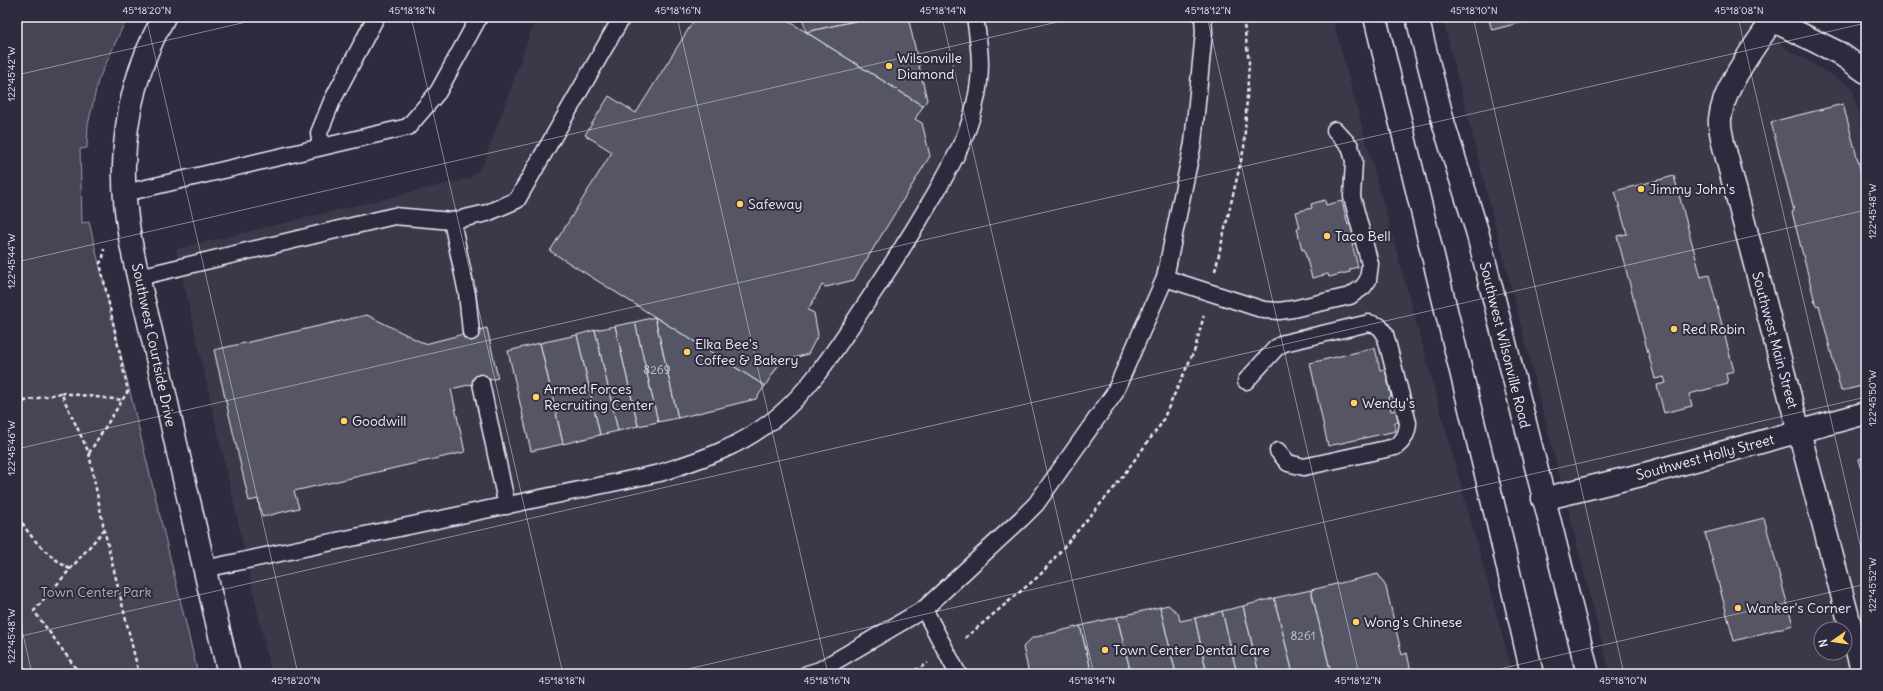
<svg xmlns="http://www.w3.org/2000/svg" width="1883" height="691" font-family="Delius,sans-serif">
<rect width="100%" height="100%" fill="#2f2a3d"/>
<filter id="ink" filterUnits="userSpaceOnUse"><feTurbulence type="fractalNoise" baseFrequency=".025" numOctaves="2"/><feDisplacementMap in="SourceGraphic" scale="8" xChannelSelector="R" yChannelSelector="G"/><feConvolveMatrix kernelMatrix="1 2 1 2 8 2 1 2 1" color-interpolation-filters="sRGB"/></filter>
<g filter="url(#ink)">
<g fill="#3b3749" fill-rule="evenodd">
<path d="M536,17H1332L1513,674H271L243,544L176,249L470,178L483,165Z"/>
<path d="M1442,17H1774L1782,46L1852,87L1866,142V674H1610ZM1821,629H1845V653H1821Z"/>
</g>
<path fill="#464455" stroke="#979aa6" d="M17,17H127L98,81L88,125L87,148L80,149L82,223L89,222L198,674H17Z"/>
<g fill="#575565" stroke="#e8f1f8">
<path d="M696,17H782L923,106L915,119L922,123L930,156L854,280L826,287L822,285L808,310L814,313L818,335L808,354L787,360L783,358L765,386L550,251L612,152L585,135L609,96L636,113Z"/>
<path d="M802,17H873L806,32Z"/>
<path d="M873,17H908L927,100L923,106L806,32Z"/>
<path d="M1488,17H1542L1492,30Z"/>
<path d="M1843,104L1866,191V385L1841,391L1819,305L1816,306L1792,212L1794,211L1771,122Z"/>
<path d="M1674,176L1701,277L1709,275L1734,371L1726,373L1728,384L1689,394L1692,406L1664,413L1657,385L1666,383L1664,377L1655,379L1617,236L1627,234L1615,191Z"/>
<path d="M1325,200L1326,205L1342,201L1348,225L1353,223L1357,243L1352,244L1358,267L1350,269V272L1329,277L1328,274L1312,278L1304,249L1302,250L1297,228H1300L1296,212L1312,208L1311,204Z"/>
<path d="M367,315L425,344L487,328L498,378L451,389L465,452L294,491L299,508L262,517L258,499L249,501L214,350Z"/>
<path d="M655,317L678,418L658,422L635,322Z"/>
<path d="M655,317L765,386L756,399L678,418Z"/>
<path d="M635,322L658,422L638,426L615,326Z"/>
<path d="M615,326L638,426L618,431L595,330Z"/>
<path d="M595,330L618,431L600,435L577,335Z"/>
<path d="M577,335L600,435L563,444L540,343Z"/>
<path d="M540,343L563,444L531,451L508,351Z"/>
<path d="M1375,348L1380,370L1385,369L1391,396L1388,397L1391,411L1397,410L1399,422L1394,423L1396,431L1328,446L1310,363Z"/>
<path d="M1866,457V485L1859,459Z"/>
<path d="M1764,518L1793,625L1734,641L1705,533Z"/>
<path d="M1378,574L1386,587L1402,655L1407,653L1411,672L1403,674H1331L1311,590Z"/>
<path d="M1311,590L1331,674H1293L1274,598Z"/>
<path d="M1274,598L1293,674H1259L1243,606Z"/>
<path d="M1168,605L1178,613L1180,621L1195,618L1207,674H1176L1160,607Z"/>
<path d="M1243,606L1259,674H1237L1222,611Z"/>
<path d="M1160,607L1176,674H1131L1117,617Z"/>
<path d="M1222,611L1237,674H1207L1195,618Z"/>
<path d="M1117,617L1131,674H1092L1080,626Z"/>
<path d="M1080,626L1092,674H1029L1023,647L1032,638Z"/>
</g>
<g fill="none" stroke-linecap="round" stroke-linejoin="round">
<g stroke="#e8f1f8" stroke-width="19">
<g id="lane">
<path d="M321,147L319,133L332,101L376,17"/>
<path d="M125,193L408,127L438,92L479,17"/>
<path d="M452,221L467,293L471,332"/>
<path d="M139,277L394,216L452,221L487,213L517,200L622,17"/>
<path d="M1165,278L1264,310L1279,311L1293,309L1350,296L1363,287L1368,280L1370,264L1352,197L1354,161L1350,146L1335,130"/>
<path d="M1246,381L1276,348L1284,343L1369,323L1379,326L1385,334L1408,423C1407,434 1404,441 1395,447L1304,467L1288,463L1278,451"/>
<path d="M481,383L507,506"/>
<path d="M204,569L660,473C701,459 733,450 769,423C809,394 841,341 869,299C892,265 914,230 935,194C951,166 968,136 975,104C983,71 980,50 975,17"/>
<path d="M924,609L958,674"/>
<path d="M807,674L820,670L924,609L1021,519L1036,504L1114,394L1165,278L1193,143L1204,32L1203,17"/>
</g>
</g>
<g stroke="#e8f1f8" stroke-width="25">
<g id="street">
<path d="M1774,17C1756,46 1724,84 1720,119C1719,126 1722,136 1723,143L1863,674"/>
<path d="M1772,20L1839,53L1866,72"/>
<path d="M1543,499L1641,475L1866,413"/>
</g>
</g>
<g stroke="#e8f1f8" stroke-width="25">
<path id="secondary" d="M164,17C138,63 125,114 124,166C122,229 143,292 156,353C179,460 204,567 229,674"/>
</g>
<g stroke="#e8f1f8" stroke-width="25">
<g id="primary">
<path d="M1375,17L1498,524L1532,674"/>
<path d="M1417,17L1444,125L1477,231L1588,674"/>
</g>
</g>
<g stroke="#e8f1f8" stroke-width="2.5" stroke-dasharray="4 3" stroke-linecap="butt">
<path d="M1215,271L1244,148L1249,62L1243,17"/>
<path d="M61,393L123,400"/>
<path d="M17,405L25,401L61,393L89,453L104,529L139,674"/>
<path d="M89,453L128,391L100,263L103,258L104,249"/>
<path d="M17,510C25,536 49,556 71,570"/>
<path d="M965,638L1040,575L1114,488L1161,424L1195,349L1204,315"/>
<path d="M17,662L29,674"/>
<path d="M80,674L34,611L104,530"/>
<path d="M909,674L928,663"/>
</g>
<use href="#lane" stroke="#2f2a3d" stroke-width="16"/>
<use href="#street" stroke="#2f2a3d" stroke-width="22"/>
<use href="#secondary" stroke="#2f2a3d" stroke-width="22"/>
<use href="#primary" stroke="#2f2a3d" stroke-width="22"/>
</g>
</g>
<path fill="none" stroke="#e8f1f8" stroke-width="1" stroke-opacity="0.45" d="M146,17L298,674M411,17L563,674M677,17L828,674M942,17L1094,674M1207,17L1359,674M1473,17L1624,674M1738,17L1866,571M17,75L268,17M17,262L1079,17M17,449L1866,23M17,608L32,674M17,637L1866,210M666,674L1866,397M1478,674L1866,584"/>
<g fill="#ffd166" stroke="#2f2a3d" stroke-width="1.5">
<circle cx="889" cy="66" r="4"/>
<circle cx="1641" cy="189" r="4"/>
<circle cx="740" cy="204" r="4"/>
<circle cx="1327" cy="236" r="4"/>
<circle cx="1674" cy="329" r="4"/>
<circle cx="687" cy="352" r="4"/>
<circle cx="536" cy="397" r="4"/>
<circle cx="1354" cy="403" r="4"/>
<circle cx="344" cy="421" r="4"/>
<circle cx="1738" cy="608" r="4"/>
<circle cx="1356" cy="622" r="4"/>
<circle cx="1105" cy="650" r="4"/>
</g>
<g text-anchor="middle" stroke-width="4" stroke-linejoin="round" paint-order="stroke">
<g font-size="12" fill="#c4cad3">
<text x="657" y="374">8269</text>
<text x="1303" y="640">8261</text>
</g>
<g font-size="14" fill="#e8f1f8" stroke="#2f2a3d" text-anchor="start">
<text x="897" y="63">Wilsonville<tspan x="897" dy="16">Diamond</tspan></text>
<text x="1649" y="194">Jimmy John's</text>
<text x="748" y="209">Safeway</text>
<text x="1335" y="241">Taco Bell</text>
<text x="1682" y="334">Red Robin</text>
<text x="695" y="349">Elka Bee's<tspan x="695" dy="16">Coffee &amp; Bakery</tspan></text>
<text x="544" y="394">Armed Forces<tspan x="544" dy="16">Recruiting Center</tspan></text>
<text x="1362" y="408">Wendy's</text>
<text x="352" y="426">Goodwill</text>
<text x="1746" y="613">Wanker's Corner</text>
<text x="1364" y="627">Wong's Chinese</text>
<text x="1113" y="655">Town Center Dental Care</text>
</g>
<g font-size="14" fill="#e8f1f8" stroke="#2f2a3d">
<text transform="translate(1775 340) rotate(75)" y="5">Southwest Main Street</text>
<text transform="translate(154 345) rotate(78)" y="5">Southwest Courtside Drive</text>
<text transform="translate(1505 345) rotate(76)" y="5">Southwest Wilsonville Road</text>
<text transform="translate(1705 457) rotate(-15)" y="5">Southwest Holly Street</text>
</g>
<g font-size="14" fill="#afb4bf" stroke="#2f2a3d">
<text x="96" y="597">Town Center Park</text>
</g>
</g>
<rect width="1883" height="691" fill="none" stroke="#2f2a3d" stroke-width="44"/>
<g transform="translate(1833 641) rotate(257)"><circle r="19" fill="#2f2a3d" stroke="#797a88"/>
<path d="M0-3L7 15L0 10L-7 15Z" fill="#ffd166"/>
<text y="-6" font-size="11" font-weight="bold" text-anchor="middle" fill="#e8f1f8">N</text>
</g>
<rect x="22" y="22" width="1839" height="647" fill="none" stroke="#e8f1f8" stroke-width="1.5"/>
<g font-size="10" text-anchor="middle" fill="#e8f1f8">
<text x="147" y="14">45°18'20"N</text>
<text x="412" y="14">45°18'18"N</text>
<text x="678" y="14">45°18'16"N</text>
<text x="943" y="14">45°18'14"N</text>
<text x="1208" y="14">45°18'12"N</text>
<text x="1474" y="14">45°18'10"N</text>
<text x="1739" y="14">45°18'08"N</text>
<text transform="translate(11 74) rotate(-90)" y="4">122°45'42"W</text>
<text transform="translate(1872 211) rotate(-90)" y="4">122°45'48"W</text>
<text transform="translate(11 261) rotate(-90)" y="4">122°45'44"W</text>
<text transform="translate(1872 398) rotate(-90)" y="4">122°45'50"W</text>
<text transform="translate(11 448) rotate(-90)" y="4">122°45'46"W</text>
<text transform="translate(1872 585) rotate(-90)" y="4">122°45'52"W</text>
<text transform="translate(11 636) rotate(-90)" y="4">122°45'48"W</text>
<text x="296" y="684">45°18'20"N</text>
<text x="562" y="684">45°18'18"N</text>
<text x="827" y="684">45°18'16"N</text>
<text x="1092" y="684">45°18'14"N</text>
<text x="1358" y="684">45°18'12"N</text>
<text x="1623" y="684">45°18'10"N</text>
</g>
</svg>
